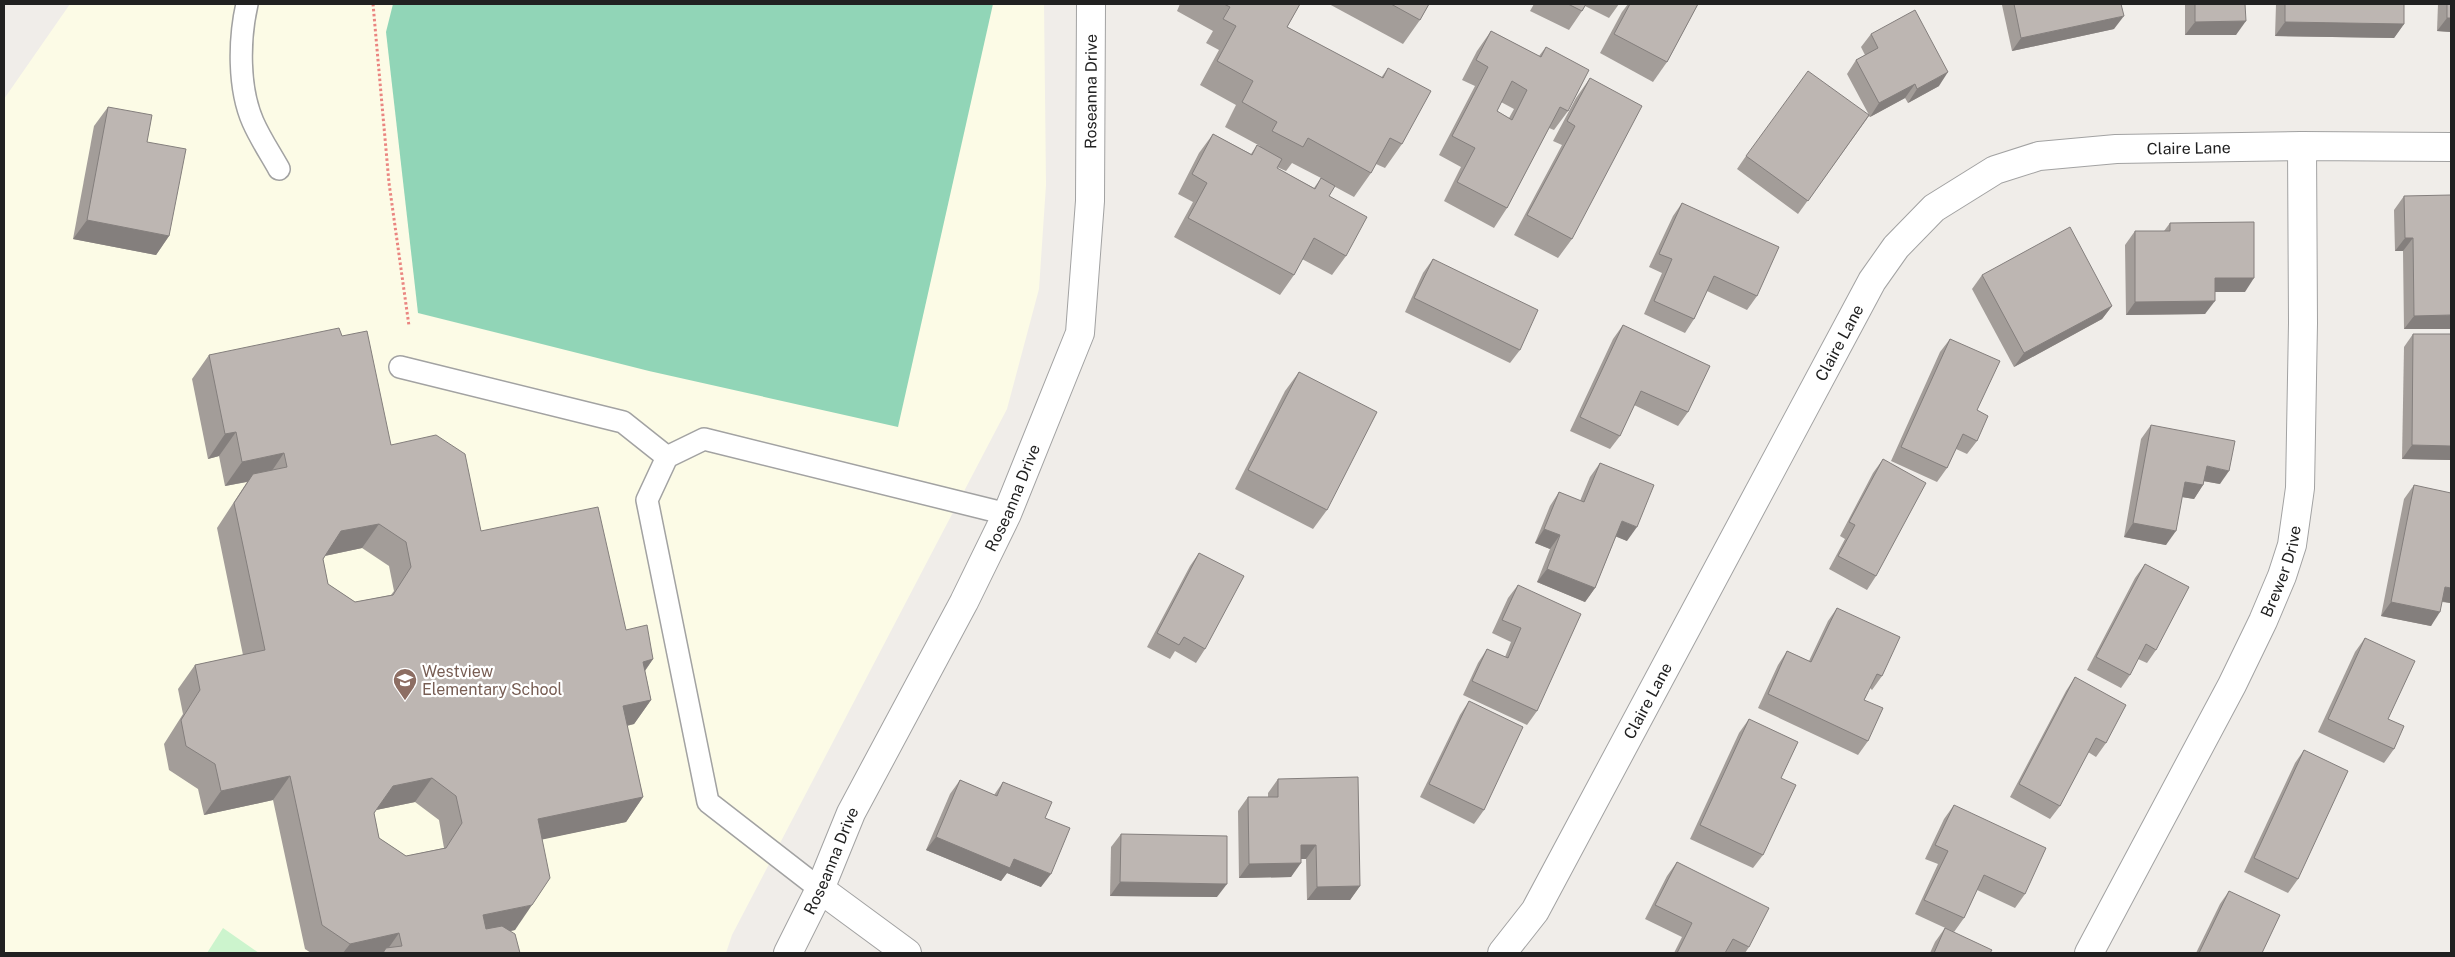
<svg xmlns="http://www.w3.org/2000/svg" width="2455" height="957" font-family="'Public Sans',sans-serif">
<rect width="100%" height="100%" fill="#f0ede9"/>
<path fill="#fcfbe6" d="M70,4H1044L1046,185L1039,289L1007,409L732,935L726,953H4V99Z"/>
<path fill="#ccf4cd" d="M223,928L259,953H207Z"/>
<path fill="#91d5b7" d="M393,4H993L898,427L649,371L418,313L386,32Z"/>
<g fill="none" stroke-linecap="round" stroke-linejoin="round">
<g stroke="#a2a2a2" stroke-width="24">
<g id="lane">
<path d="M247,4C239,39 238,88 253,122C260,138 270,153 279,169"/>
<path d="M400,367L623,422L667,457"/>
<path d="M820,889L708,802L647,500L667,457L704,439L1007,514"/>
</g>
</g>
<g stroke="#a2a2a2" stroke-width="30">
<g id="street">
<path d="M820,889L907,953"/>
<path id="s1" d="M788,953L820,889L851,813L964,602L1007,514L1080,333L1090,201L1091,4"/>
<path id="s2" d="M1502,953L1535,911L1872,281L1896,247L1934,208L1995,170L2039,156L2116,149L2302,146L2451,147"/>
<path id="s3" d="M2089,953L2232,685L2263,621L2282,576L2292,545L2300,488L2303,323L2302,146"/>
</g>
</g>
<path stroke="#ea8580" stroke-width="3" stroke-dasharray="2.5 2.5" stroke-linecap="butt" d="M373,4L389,183L409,326"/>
<use href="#lane" stroke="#fff" stroke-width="21"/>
<use href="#street" stroke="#fff" stroke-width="28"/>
</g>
<g fill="#a39d99" fill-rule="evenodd">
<path d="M1180,4H1300L1287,27L1381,78L1388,68L1402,144L1385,168L1376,164L1371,173L1354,197L1328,183L1329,196L1346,256L1332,275L1302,259L1294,275L1280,295L1174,237L1193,202L1178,194L1199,153L1213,134L1251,154L1257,145L1260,147V146L1225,127L1236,105L1200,85L1219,50L1206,43L1213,31L1177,11ZM1292,163L1321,178L1314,188L1277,168V167L1286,171Z"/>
<path d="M1329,4H1429L1420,20L1403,44Z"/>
<path d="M1534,4H1619L1609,18L1585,6L1582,11L1569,30L1530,11Z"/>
<path d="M1628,4H1698L1667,62L1653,82L1600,53L1622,12Z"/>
<path d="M2002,4H2121L2114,29L2012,51L2002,5Z"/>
<path d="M2185,4H2245L2236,35H2185Z"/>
<path d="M2276,4H2404V24L2394,38L2275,36Z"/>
<path d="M2438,4H2451V32L2437,31Z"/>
<path d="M1491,31L1539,56L1546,47L1568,111L1554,130L1549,128L1507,208L1494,228L1444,201L1461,167L1439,155L1475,86L1462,80L1477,51ZM1501,102L1514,109L1509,118L1497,111Z"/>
<path d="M1871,34L1939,86L1908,103L1905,98L1870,117L1869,116L1798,214L1737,169L1746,156L1869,115L1847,74L1856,60L1865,55L1861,47Z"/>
<path d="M1590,78L1572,239L1558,258L1514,235L1562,145L1553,141L1576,98Z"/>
<path d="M108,107L169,236L156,255L73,239L94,126Z"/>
<path d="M2404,196L2451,329H2404L2403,251H2395L2394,210Z"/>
<path d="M1682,203L1757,296L1747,310L1707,291L1694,319L1685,333L1644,314L1662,273L1649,267L1673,216Z"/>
<path d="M2170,223L2245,292H2215L2205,314L2126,315L2125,245L2135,231H2164Z"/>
<path d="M1433,259L1520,350L1510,363L1405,312L1423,273Z"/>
<path d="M1982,275L2112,306L2102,319L2014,367L1972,289Z"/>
<path d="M1623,325L1688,412L1678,426L1634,405L1620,436L1610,449L1570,431L1613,339Z"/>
<path d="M2413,334L2451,460L2402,459L2404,347Z"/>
<path d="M342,336L391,445L481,531L626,630L653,659L645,671L651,700L634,724L627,726L643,797L626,822L542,839L515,930L510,931L520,953H311L305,949L273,800L204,815L198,789L169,770L164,744L183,714L178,689L195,665L243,655L217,528L247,482L225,486L219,456L208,459L192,379L209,355ZM362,548L389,566L394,591L391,595L355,602L328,584L323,559L325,556ZM415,802L439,820L444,848L406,856L379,838L374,813L376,810Z"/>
<path d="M1950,339L1977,410V441L1967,454L1956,449L1947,468L1937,482L1891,461L1940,352Z"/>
<path d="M1299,372L1327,510L1313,529L1235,489L1285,391Z"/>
<path d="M2151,425L2220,484L2204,481L2203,485L2194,499L2182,497L2166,545L2124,537L2141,439Z"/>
<path d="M1883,459L1876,576L1867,590L1829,569L1845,539L1840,536L1873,473Z"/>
<path d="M1600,463L1627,541L1616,536L1595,588L1585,602L1537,582L1550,549L1535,543L1550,506L1559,492L1580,501L1590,477Z"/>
<path d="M2414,485L2450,603L2442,602L2431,626L2381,616L2404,499Z"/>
<path d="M1199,553L1205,649L1196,663L1175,651L1170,659L1147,647L1190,566Z"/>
<path d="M2145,564L2156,650L2147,663L2138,659L2130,675L2121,688L2087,670L2135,578Z"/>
<path d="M1518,585L1537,711L1527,725L1463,695L1478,663L1487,649L1505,657L1511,642L1492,633L1508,598Z"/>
<path d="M1837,608L1882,676L1872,690L1870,688L1864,700L1868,741L1858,755L1758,708L1778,665L1787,651L1809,661L1828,621Z"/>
<path d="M2365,638L2388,719L2394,749L2384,763L2318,732L2355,652Z"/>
<path d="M2075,677L2106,743L2096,757L2088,752L2060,806L2050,819L2010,797L2066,691Z"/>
<path d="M1469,701L1484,810L1474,824L1420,797L1460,715Z"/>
<path d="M1749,719L1781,778L1763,855L1753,868L1690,839L1739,733Z"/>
<path d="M2304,750L2298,879L2288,893L2244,872L2295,763Z"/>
<path d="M1278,779L1360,886L1350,900H1307L1306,859H1301L1291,877L1239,878L1238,811L1248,797H1268V793Z"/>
<path d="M960,780L994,795L1003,782L1045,818L1041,887L1007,873L1001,881L926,850L950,794Z"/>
<path d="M1954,805L2025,894L2015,908L1977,890L1964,918L1954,932L1915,914L1938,864L1925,859L1944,819Z"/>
<path d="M1121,834L1217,897L1110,896L1111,847Z"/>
<path d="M1677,862L1749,947L1745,953H1674L1682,937L1645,919L1667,876Z"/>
<path d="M2229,891L2262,953H2196L2220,904Z"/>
<path d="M1945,928L1990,953H1930L1935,942Z"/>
</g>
<g fill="#847f7d">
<path d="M2124,16L2114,29L2012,51L2021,38Z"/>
<path d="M2447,18H2451V32L2437,31Z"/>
<path d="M2246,21L2236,35H2185L2195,22Z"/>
<path d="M2285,22L2404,24L2394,38L2275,36Z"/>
<path d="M1948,72L1939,86L1908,103L1917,89Z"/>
<path d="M1915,84L1905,98L1870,117L1879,103Z"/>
<path d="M87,220L169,236L156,255L73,239Z"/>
<path d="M2405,238H2413L2403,251H2395Z"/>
<path d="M2215,278H2254L2245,292H2205Z"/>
<path d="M2215,301L2205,314L2126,315L2135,302Z"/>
<path d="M2112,306L2102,319L2014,367L2024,353Z"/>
<path d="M2451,315V329H2404L2414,316Z"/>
<path d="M236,432L219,456L208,459L225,434Z"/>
<path d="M2412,445L2451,446V460L2402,459Z"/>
<path d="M284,453L267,478L225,486L242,462Z"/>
<path d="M2207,466L2229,471L2220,484L2197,480Z"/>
<path d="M2185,482L2203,485L2194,499L2176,496Z"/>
<path d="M1622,521L1637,527L1627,541L1612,535Z"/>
<path d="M2133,523L2176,531L2166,545L2124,537Z"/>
<path d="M379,524L362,548L324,556L341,531Z"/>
<path d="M1544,529L1560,535L1550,549L1535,543Z"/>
<path d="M1547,569L1595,588L1585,602L1537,582Z"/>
<path d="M2445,587L2451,588V601L2450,603L2436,600Z"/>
<path d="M2391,602L2440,612L2431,626L2381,616Z"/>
<path d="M653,659L636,683L643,662Z"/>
<path d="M651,700L634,724L606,730L623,706Z"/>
<path d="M290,776L273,800L204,815L221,791Z"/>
<path d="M432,778L415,802L376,810L393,786Z"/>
<path d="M643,797L626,822L521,844L538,819Z"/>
<path d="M936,837L1014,859L1051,874L1041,887L1007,873L1001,881L926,850Z"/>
<path d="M1301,845H1316L1306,859H1291Z"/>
<path d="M1301,863L1291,877L1239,878L1249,864Z"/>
<path d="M1120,882L1227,884L1217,897L1110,896Z"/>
<path d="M1360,886L1350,900H1307L1317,887Z"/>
<path d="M532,905L515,930L466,940L483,915Z"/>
<path d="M399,933L385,953H343L350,944Z"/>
</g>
<g fill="#bdb6b2" stroke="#847f7d" fill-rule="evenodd">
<path d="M1224,4H1300L1287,27L1383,78L1388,68L1431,91L1402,144L1390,138L1371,173L1308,138L1303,147L1272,131L1277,122L1242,102L1253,81L1217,61L1236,26L1223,19L1230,7Z"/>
<path d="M1391,4H1429L1420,20Z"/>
<path d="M1568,4H1586L1582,11Z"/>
<path d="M1630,4H1698L1667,62L1614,34Z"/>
<path d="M2014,4H2121L2124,16L2021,38Z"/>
<path d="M2195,4H2245L2246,21L2195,22Z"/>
<path d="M2285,4H2404V24L2285,22Z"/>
<rect x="2447" y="4" width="4" height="14"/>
<path d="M1915,10L1948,72L1917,89L1915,84L1879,103L1856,60L1878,48L1871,34Z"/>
<path d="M1491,31L1541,57L1546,47L1589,70L1568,111L1560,107L1507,208L1457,182L1475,148L1452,136L1488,67L1476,60ZM1512,81L1527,90L1512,120L1497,111Z"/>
<path d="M1808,71L1869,115L1808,201L1746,156Z"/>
<path d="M1590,78L1642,106L1572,239L1527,215L1575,126L1567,121Z"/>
<path d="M108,107L152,115L147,142L186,149L169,236L87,220Z"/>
<path d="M1213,134L1252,155L1257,145L1282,159L1277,168L1315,189L1321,178L1335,186L1329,196L1367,217L1346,256L1314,238L1294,275L1188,218L1207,183L1192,174Z"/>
<path d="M2451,195V315L2414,316L2413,238H2405L2404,196Z"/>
<path d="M1682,203L1779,247L1757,296L1714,276L1694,319L1654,301L1672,259L1659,254Z"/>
<path d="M2254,222V278H2215V301L2135,302V231H2170V223Z"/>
<path d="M2070,227L2112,306L2024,353L1982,275Z"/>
<path d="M1433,259L1538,310L1520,350L1414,298Z"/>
<path d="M1623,325L1710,366L1688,412L1641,391L1620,436L1580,417Z"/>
<path d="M339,328L342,336L367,331L391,445L436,435L465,454L481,531L598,507L626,630L647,625L653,659L643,662L651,700L623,706L643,797L538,819L550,878L532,905L483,915L486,929L502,926L515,934L520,953H383L386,948L402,946L399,933L350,944L322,925L290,776L221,791L215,764L186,746L181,720L200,690L195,665L265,650L234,503L253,474L287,467L284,453L242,462L236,432L225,434L209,355ZM379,524L406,542L411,567L393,595L355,602L328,584L323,559L341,531ZM432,778L456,796L462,823L446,848L406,856L379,838L374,813L393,786Z"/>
<path d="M2413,334H2451V446L2412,445Z"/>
<path d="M1950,339L2000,361L1977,410L1988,416L1977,441L1963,434L1947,468L1901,447Z"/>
<path d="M1299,372L1377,412L1327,510L1248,470Z"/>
<path d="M2151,425L2235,441L2229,471L2207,466L2203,485L2185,482L2176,531L2133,523Z"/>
<path d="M1883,459L1926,483L1876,576L1838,556L1855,525L1849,522Z"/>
<path d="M1600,463L1654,485L1637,527L1622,521L1595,588L1547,569L1560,535L1544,529L1559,492L1584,502Z"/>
<path d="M2414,485L2451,493V588L2445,587L2440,612L2391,602Z"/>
<path d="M1199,553L1244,576L1205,649L1184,637L1179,645L1157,633Z"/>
<path d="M2145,564L2189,587L2156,650L2146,644L2130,675L2096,657Z"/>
<path d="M1518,585L1581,614L1537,711L1472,681L1487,649L1508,658L1521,628L1502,620Z"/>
<path d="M1837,608L1900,637L1882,676L1877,674L1864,700L1883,708L1868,741L1768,694L1787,651L1811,662Z"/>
<path d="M2365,638L2415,661L2388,719L2404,726L2394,749L2328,719Z"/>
<path d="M2075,677L2126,705L2106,743L2096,738L2060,806L2019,784Z"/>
<path d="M1469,701L1523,727L1484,810L1429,784Z"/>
<path d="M1749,719L1798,742L1781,778L1796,785L1763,855L1700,825Z"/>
<path d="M2304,750L2348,771L2298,879L2254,858Z"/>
<path d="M1358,777L1360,886L1317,887L1316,845H1301V863L1249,864L1248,797H1278V779Z"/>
<path d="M960,780L997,796L1003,782L1052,802L1045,818L1070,828L1051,874L1014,859L1010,868L936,837Z"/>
<path d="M1954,805L2046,848L2025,894L1984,875L1964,918L1924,900L1948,851L1935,845Z"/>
<path d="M1121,834L1227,836V884L1120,882Z"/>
<path d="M1677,862L1769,908L1749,947L1733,939L1725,953H1677L1692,923L1655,905Z"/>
<path d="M2229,891L2280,915L2262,953H2199Z"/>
<path d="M1945,928L1992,950L1990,953H1934Z"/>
</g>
<defs>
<g id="school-pin" transform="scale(1.25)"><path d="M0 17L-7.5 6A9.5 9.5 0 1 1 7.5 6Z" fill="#8d6e63" stroke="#fff"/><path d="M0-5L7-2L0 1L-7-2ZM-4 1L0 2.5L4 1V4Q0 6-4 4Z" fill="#fff"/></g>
</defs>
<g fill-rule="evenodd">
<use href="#school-pin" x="405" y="680"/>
</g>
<g text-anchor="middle" stroke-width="4.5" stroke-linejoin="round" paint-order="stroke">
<g font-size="16" fill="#212121" stroke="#fff">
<text dy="6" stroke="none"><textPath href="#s1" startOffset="928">Roseanna Drive</textPath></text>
<text dy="6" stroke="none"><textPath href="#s2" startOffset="1132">Claire Lane</textPath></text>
<text dy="6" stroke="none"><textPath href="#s2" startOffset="698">Claire Lane</textPath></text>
<text dy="6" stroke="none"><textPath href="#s1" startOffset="508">Roseanna Drive</textPath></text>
<text dy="6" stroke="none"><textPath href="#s3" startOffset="428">Brewer Drive</textPath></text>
<text dy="6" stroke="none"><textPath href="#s2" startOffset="292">Claire Lane</textPath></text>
<text dy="6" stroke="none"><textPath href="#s1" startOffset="102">Roseanna Drive</textPath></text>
</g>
<g font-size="16" fill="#785e54" stroke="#fff" text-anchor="start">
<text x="422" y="677">Westview<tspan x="422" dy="18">Elementary School</tspan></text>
</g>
</g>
<rect width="2455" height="957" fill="none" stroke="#212121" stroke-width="10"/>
</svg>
